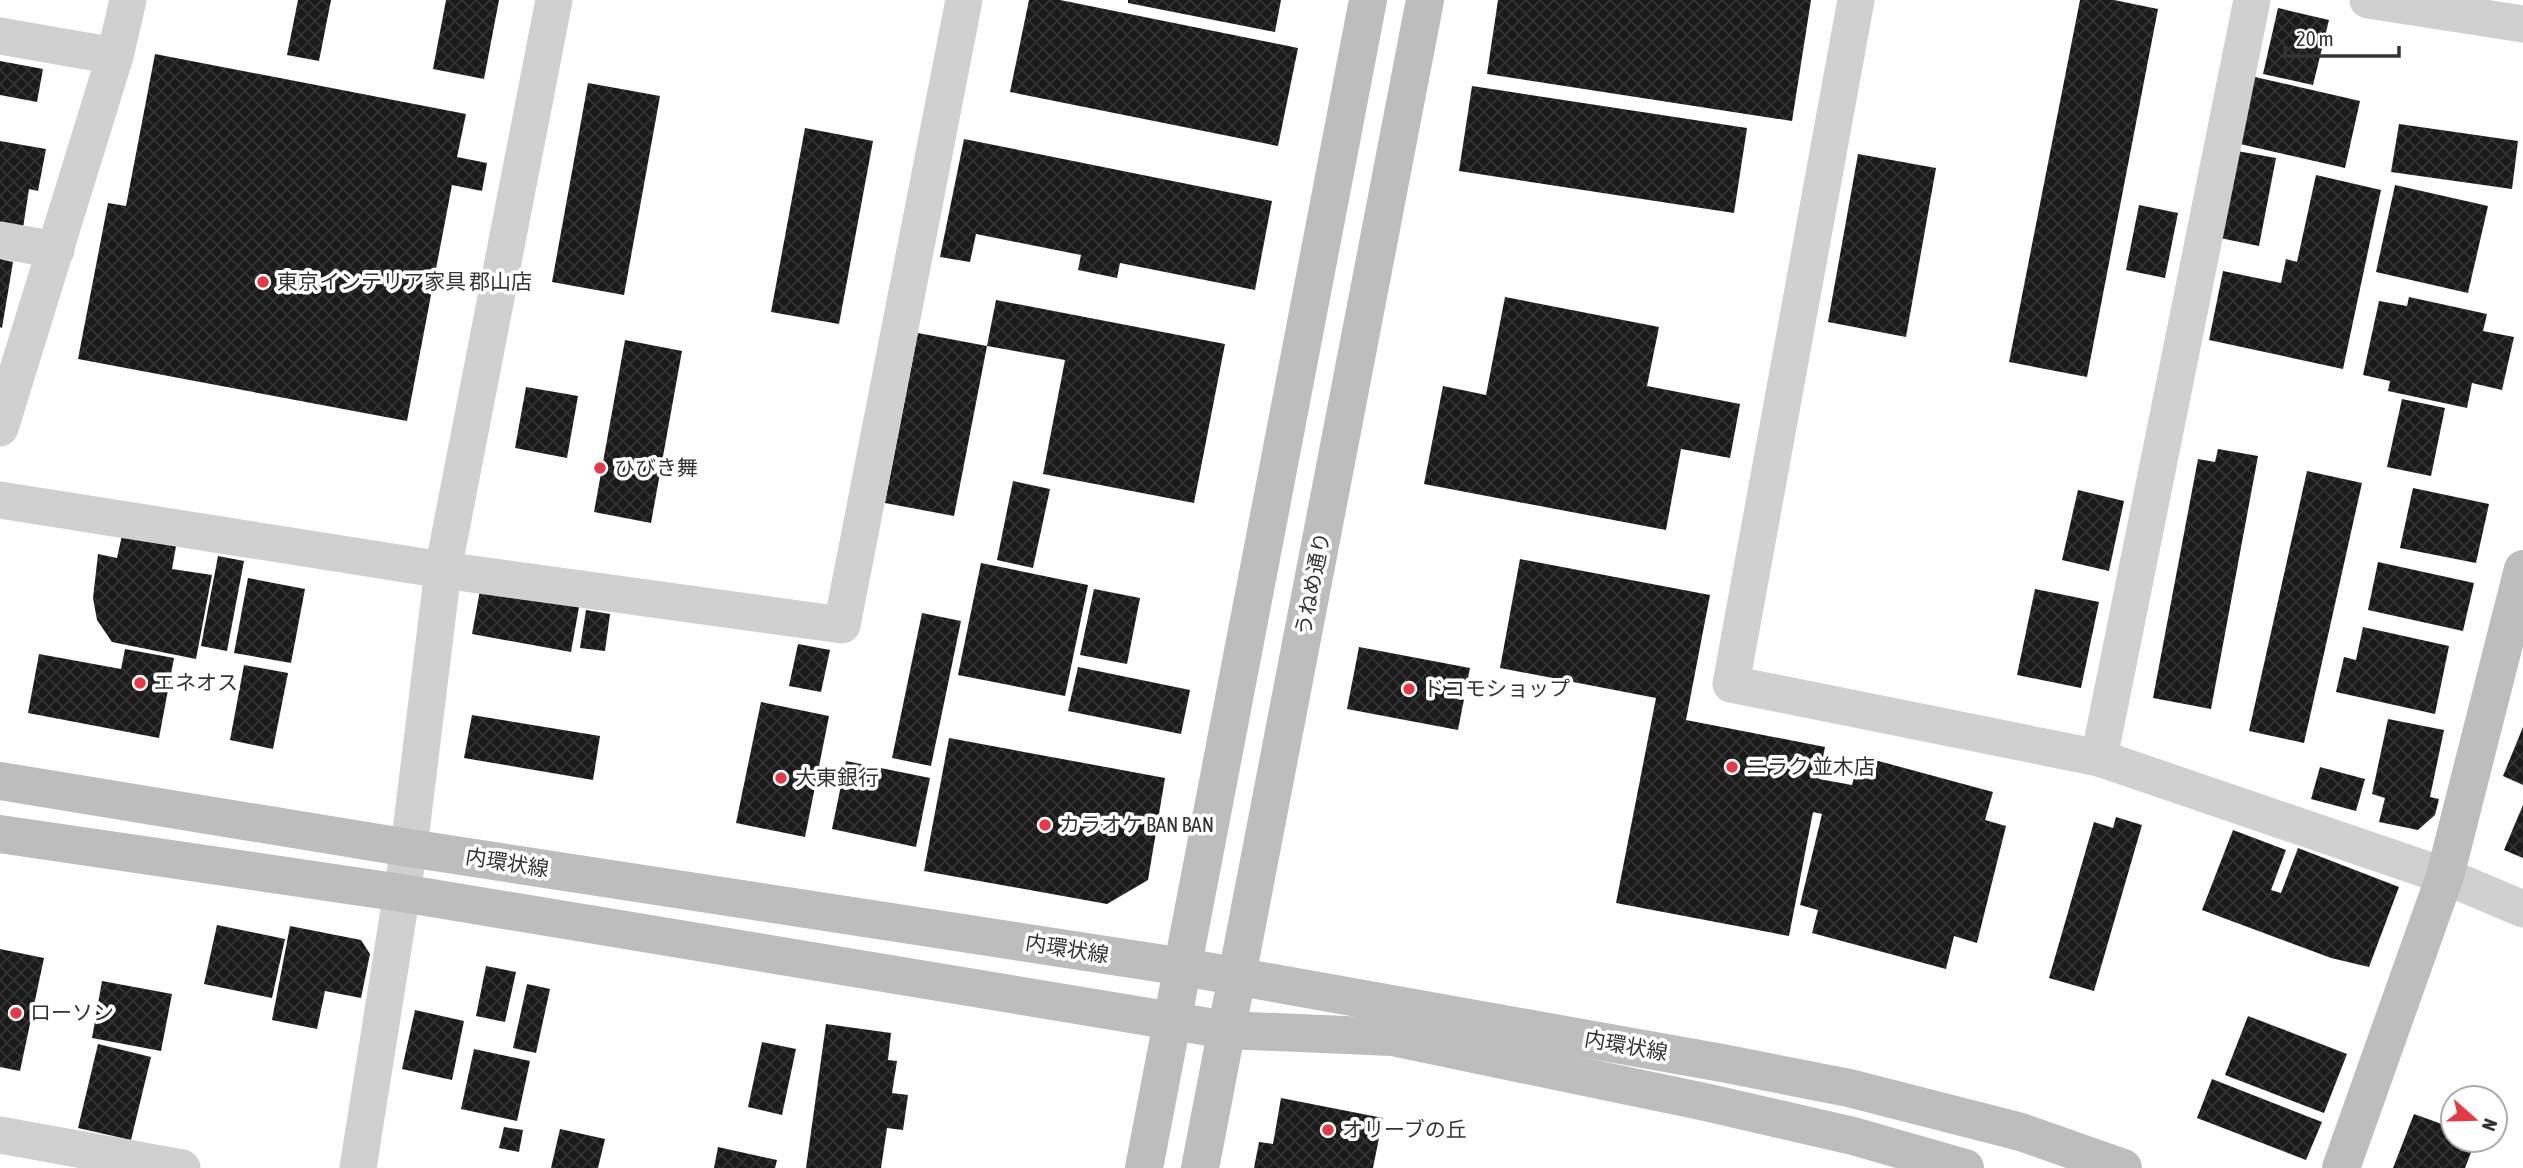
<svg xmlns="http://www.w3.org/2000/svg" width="2523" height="1168" font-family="'Asap Condensed','Noto Sans JP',sans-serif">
<defs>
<pattern id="building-cross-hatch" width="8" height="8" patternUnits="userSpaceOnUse" patternTransform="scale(1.75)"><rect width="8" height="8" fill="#1a1a1a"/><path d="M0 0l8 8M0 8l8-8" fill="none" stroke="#333"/></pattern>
</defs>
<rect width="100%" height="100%" fill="#fff"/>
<g fill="url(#building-cross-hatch)">
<path d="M298,0H331L319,61L287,55Z"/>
<path d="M446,0H499L484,79L433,69Z"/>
<path d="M1029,0H1060L1298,48L1278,146L1010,92Z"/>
<path d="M1128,0H1281L1275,32L1128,3Z"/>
<path d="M1498,0H1811L1792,121L1487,74Z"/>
<path d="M2080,0H2114L2158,9L2087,377L2009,362Z"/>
<path d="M2278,8L2329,20L2313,85L2263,74Z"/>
<path d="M155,54L466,114L457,157L487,163L482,191L452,185L407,421L78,359L108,203L126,206Z"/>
<path d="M0,61L43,69L37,102L0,95Z"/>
<path d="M2255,77L2360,101L2345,168L2240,144Z"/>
<path d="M588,83L660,96L624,295L552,282Z"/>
<path d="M1472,86L1747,128L1734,213L1459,171Z"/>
<path d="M2399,124L2518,141L2512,189L2391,172Z"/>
<path d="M805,128L873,141L839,324L771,312Z"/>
<path d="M964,139L1272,201L1255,290L1120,263L1117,278L1078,270L1081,255L976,234L970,262L940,257Z"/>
<path d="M0,141L46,149L38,191L29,189L23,228L0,224Z"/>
<path d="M2237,151L2276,158L2259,246L2220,238Z"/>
<path d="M1858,154L1936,168L1906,337L1828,322Z"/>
<path d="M2316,175L2381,190L2343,369L2209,340L2223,271L2281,283L2286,259L2297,262Z"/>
<path d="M2395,185L2488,206L2468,293L2376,272Z"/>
<path d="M2139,205L2178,213L2165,278L2126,270Z"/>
<path d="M0,259L13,262L2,328L0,327Z"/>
<path d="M1505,297L1659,327L1647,386L1740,404L1730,458L1681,449L1666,530L1424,484L1443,386L1486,395Z"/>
<path d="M2409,297L2487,314L2483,331L2514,337L2502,390L2472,383L2467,408L2388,391L2390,381L2363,375L2379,301L2407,306Z"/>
<path d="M996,300L1225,344L1194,503L1043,474L1065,360L987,346Z"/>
<path d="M918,333L987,346L954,516L885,503Z"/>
<path d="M625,340L682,351L651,523L594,512Z"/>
<path d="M526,387L578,396L567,458L515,448Z"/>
<path d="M2402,399L2445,408L2431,476L2387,467Z"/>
<path d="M2218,449L2258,456L2211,709L2153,698L2198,459L2215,462Z"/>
<path d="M2307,471L2362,483L2304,743L2249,731Z"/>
<path d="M1013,481L1050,489L1033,568L997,560Z"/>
<path d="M2413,488L2489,504L2476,563L2400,548Z"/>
<path d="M2078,490L2124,501L2109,571L2062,560Z"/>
<path d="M122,535L176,546L172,569L212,575L196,659L112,642L97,620L93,598L98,554L117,558Z"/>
<path d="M218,556L244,561L227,651L201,646Z"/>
<path d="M1520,559L1710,595L1686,720L1825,747L1819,779L1852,785L1860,756L1993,792L1985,820L2006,826L1977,943L1954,936L1946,969L1812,933L1818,910L1800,905L1822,814L1813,812L1789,936L1616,903L1656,698L1500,668Z"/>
<path d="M2378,562L2474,583L2463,631L2368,610Z"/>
<path d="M981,563L1088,585L1065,696L958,675Z"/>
<path d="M248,578L305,589L291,663L234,653Z"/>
<path d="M1094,589L1140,598L1127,664L1080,655Z"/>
<path d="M2035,589L2099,602L2081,688L2017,675Z"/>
<path d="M480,590L579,607L571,652L472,634Z"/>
<path d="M586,610L610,614L605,651L580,648Z"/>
<path d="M922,613L961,621L931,766L892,758Z"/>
<path d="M2363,627L2449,646L2435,714L2336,692L2344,657L2356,660Z"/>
<path d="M798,644L830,650L821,692L789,686Z"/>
<path d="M1359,647L1470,668L1458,730L1347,709Z"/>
<path d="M125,649L174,658L159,738L28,713L39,654L121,669Z"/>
<path d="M244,665L288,673L273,749L230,740Z"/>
<path d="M1078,667L1190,690L1181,734L1068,711Z"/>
<path d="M761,702L829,716L805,837L736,823Z"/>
<path d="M472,715L600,736L593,780L464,758Z"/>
<path d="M2388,719L2444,730L2430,797L2439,799L2435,815L2418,830L2379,822L2385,798L2372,794Z"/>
<path d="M2523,727V785L2503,776Z"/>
<path d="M949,738L1165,778L1148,880L1107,904L924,871Z"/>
<path d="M846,761L930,778L916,847L832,829Z"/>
<path d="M2320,767L2365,779L2356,811L2311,799Z"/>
<path d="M2523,805V858L2504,850Z"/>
<path d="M2116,817L2142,825L2094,991L2049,978L2094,822L2113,828Z"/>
<path d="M2233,830L2286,850L2271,890L2281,893L2298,848L2399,887L2369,967L2331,958L2202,910Z"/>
<path d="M217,925L285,939L272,998L204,984Z"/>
<path d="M290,926L361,940L370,954L361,998L325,991L317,1029L272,1020Z"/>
<path d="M0,949L44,958L20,1071L0,1067Z"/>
<path d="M486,966L516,972L505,1022L476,1016Z"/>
<path d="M102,981L172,994L161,1051L92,1038Z"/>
<path d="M527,984L550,989L536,1053L513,1048Z"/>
<path d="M415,1010L464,1021L452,1080L402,1069Z"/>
<path d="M2248,1016L2347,1054L2324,1113L2225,1075Z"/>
<path d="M826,1024L891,1033L888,1060L897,1061L892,1093L908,1095L903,1130L887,1128L881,1168H806Z"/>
<path d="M762,1042L796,1049L782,1115L748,1107Z"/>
<path d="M98,1044L151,1057L131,1140L78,1128Z"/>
<path d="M474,1049L530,1061L517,1121L461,1109Z"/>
<path d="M2212,1079L2322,1122L2306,1160L2197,1118Z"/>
<path d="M1281,1098L1383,1118L1373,1168H1254L1259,1142L1273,1144Z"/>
<path d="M2414,1114L2453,1128V1140H2476L2465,1168H2393Z"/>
<path d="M504,1127L523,1130L519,1152L499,1148Z"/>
<path d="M560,1129L605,1139L598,1168H551Z"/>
<path d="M718,1147L777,1160L775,1168H714Z"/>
</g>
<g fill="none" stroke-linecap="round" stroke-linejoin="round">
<g stroke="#d0d0d0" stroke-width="37">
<path d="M1856,0L1731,684L2099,758L2445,876L2523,909"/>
<path d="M2368,0L2523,24"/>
<path d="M0,36L115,56"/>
<path d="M0,240L56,250"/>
<path d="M0,428L115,56L128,0"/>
<path d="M0,500L443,570L842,625L964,0"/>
<path d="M2099,758L2252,0"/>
<path d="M0,1135L182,1168"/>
<path d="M358,1168L409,848L443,570L554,0"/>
</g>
<g stroke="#bdbdbd" stroke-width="38">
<path d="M0,781L409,848L1184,967L1722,1063L1849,1088L2021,1132L2123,1168"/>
<path d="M0,834L402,893L1227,1030L1392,1037L1705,1102L1853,1136L1965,1168"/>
<path d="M1144,1168L1368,0"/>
<path d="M1200,1168L1425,0"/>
<path d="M2341,1168L2445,876L2523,569"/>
</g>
</g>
<g fill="#e63946" stroke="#fff" stroke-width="2.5">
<circle cx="263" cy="282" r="7"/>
<circle cx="600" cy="468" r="7"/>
<circle cx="140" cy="683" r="7"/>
<circle cx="1409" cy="689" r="7"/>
<circle cx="1732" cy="767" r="7"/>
<circle cx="781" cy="778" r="7"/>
<circle cx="1045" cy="825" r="7"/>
<circle cx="16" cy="1013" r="7"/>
<circle cx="1328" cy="1130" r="7"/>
</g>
<g text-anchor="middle" stroke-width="7" stroke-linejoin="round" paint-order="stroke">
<g font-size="21" fill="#333" stroke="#fff" text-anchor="start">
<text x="277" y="289">東京インテリア家具 郡山店</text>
<text x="614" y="475">ひびき舞</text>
<text x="154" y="690">エネオス</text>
<text x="1423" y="696">ドコモショップ</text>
<text x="1746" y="774">ニラク 並木店</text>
<text x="795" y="785">大東銀行</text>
<text x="1059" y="832">カラオケ BAN BAN</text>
<text x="30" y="1020">ローソン</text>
<text x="1342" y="1137">オリーブの丘</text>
</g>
<g font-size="21" fill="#333" stroke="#fff">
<text transform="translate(1313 584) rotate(-79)" y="7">うねめ通り</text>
<text transform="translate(507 863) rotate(9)" y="7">内環状線</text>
<text transform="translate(1067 949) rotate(9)" y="7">内環状線</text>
<text transform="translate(1626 1046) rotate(10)" y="7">内環状線</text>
</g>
</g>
<g transform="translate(2474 1119) rotate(110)"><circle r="33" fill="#ffffff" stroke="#adadad" stroke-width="2"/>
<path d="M0-5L12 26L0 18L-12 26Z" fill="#e63946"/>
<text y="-10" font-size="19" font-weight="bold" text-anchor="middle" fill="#333333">N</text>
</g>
<path d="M2285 46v10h114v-10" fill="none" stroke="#333333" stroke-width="3.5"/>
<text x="2296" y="46" font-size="21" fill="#333333" stroke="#ffffff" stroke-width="5" paint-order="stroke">20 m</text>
</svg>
